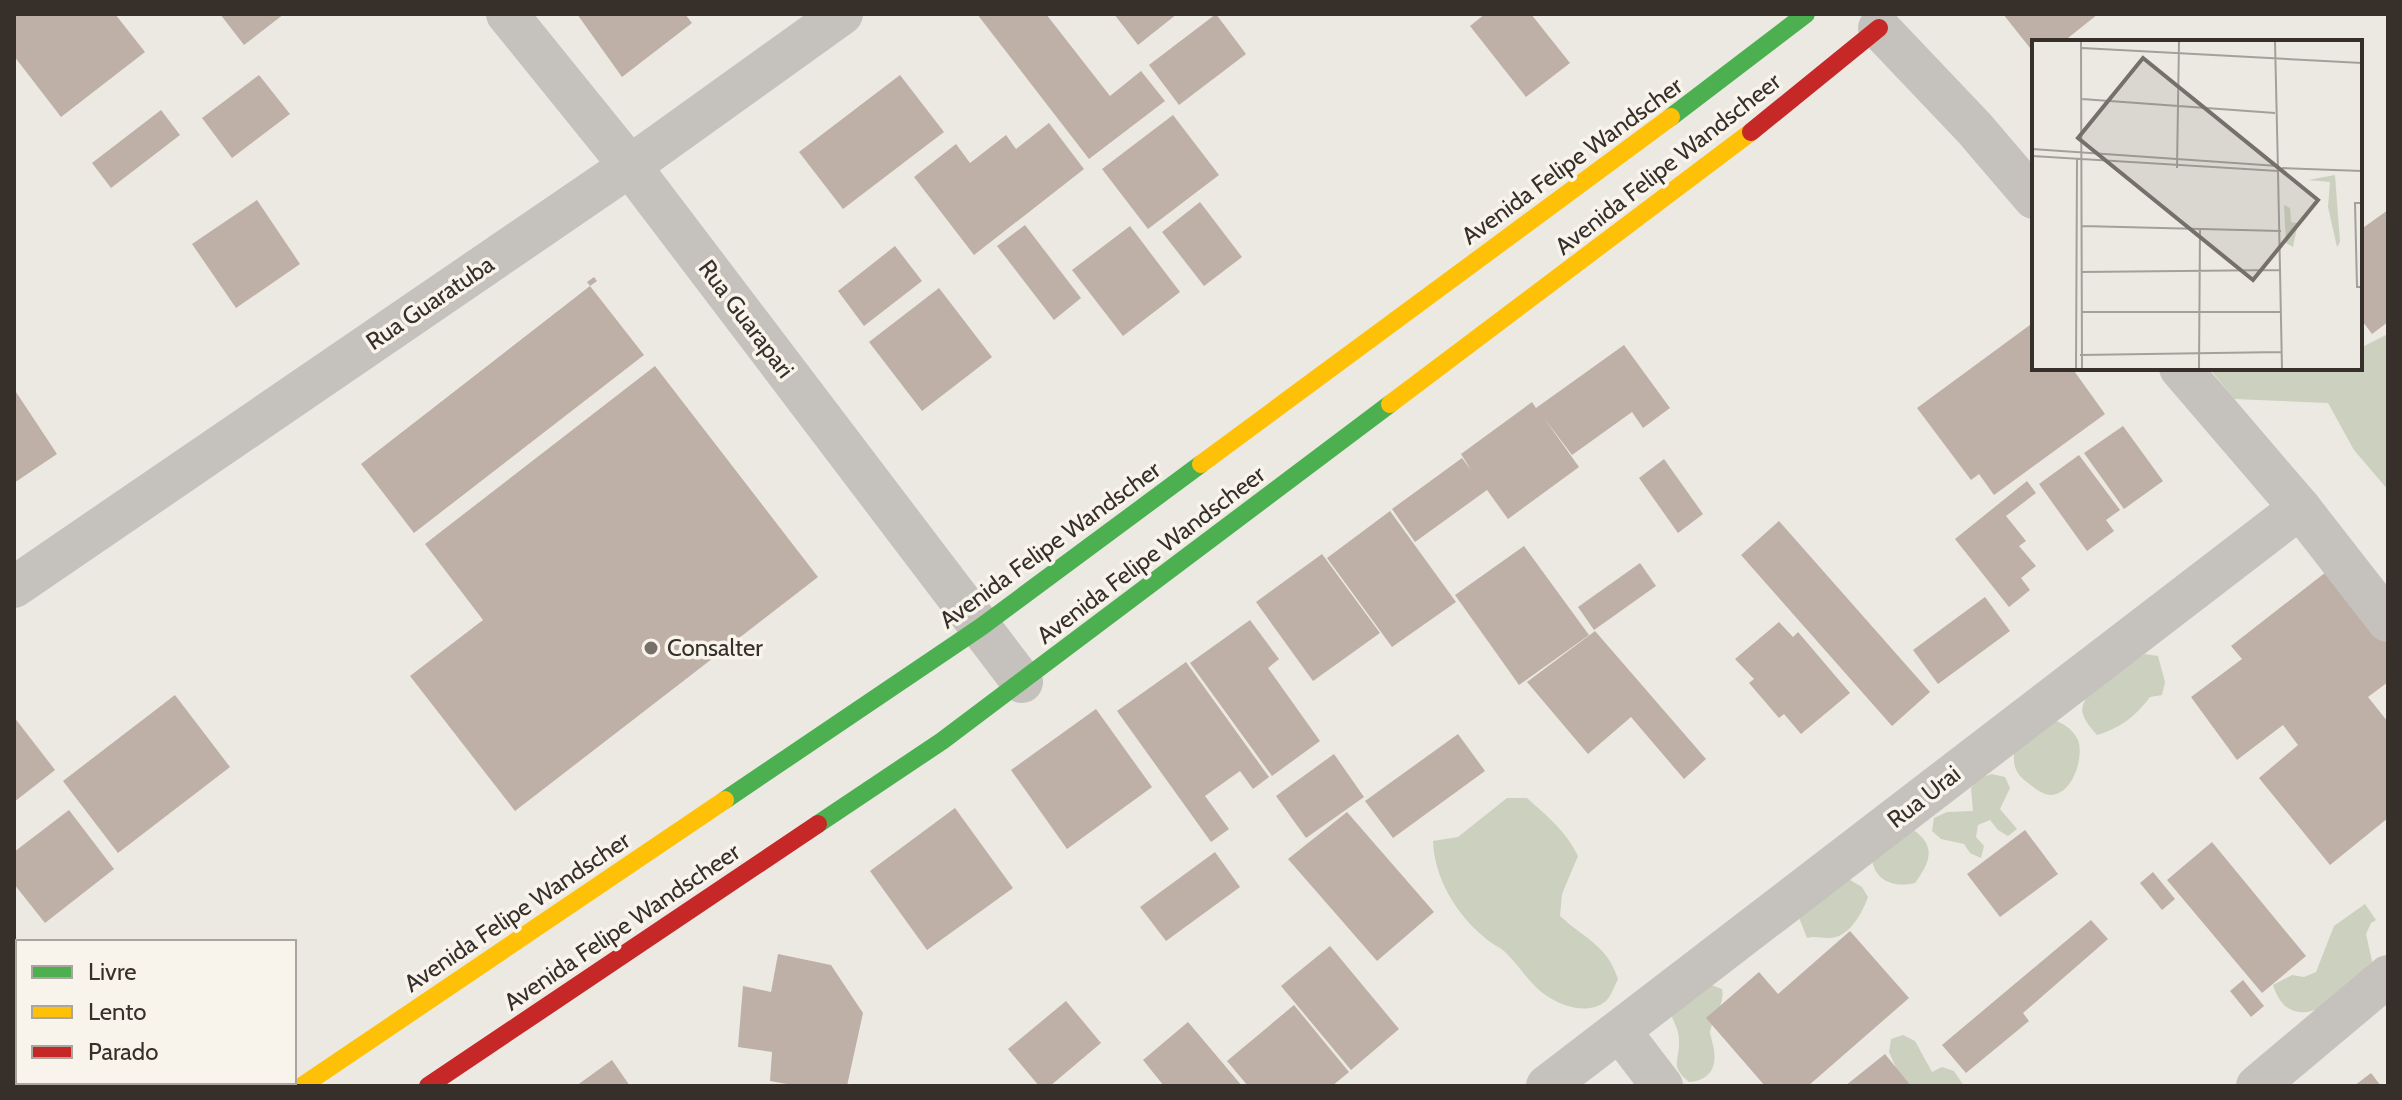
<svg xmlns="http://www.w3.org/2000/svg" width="2402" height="1100" font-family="Cabin,sans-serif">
<rect width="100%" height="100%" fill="#ece9e3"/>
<g fill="#cbd1be">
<path d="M2388,334V490L2354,450L2328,403L2234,399L2209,368H2360V348Z"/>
<path d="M2145,654L2158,656L2165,682L2162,695L2150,697C2135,717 2120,728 2097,735C2092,729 2085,722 2083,714C2077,690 2128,664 2145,654Z"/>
<path d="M2049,719C2062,722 2072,728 2078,740C2084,756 2074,789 2056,794C2046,798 2036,789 2028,783C2016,774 2013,767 2014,752Z"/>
<path d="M1992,774L2005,777L2010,788L2000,809L2017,829L2008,836L1998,830L1990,820L1978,825L1976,837L1984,846L1981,858L1970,853L1964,844L1941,839L1932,831L1934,818L1947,812L1973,811L1971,788L1980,778Z"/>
<path d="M1507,798H1527C1548,817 1566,831 1578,856L1562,894L1560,916C1585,939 1607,945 1618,979C1615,985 1611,996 1606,1001C1584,1019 1548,1001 1533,984C1523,974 1515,961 1504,951C1498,946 1490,943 1484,937C1456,914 1434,877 1433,841L1458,837Z"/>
<path d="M1907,826C1936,843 1933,858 1915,883C1894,888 1874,881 1872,858Z"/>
<path d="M1850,880L1862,887L1868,897C1862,914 1848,939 1828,938C1820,938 1816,936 1807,938L1798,915L1835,881Z"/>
<path d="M2365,904L2376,920L2371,923L2366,934L2374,970C2347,992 2292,1044 2273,985L2292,975L2304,977L2316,972L2334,926Z"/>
<path d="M1711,985L1722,989C1725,1006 1713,1016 1710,1032C1710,1034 1713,1044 1713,1045C1718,1066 1711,1080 1689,1082C1669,1066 1680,1061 1679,1040C1679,1031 1675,1024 1671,1015Z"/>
<path d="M1903,1035L1915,1041L1932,1072L1942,1067L1954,1071L1964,1086H1904L1889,1052L1891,1039Z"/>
</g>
<g fill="#beb0a6">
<path d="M14,14H115L145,52L61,117L14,56Z"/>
<path d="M220,14H284L244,45Z"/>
<path d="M577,14H685L692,23L622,77Z"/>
<path d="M977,14H1046L1110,96L1141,71L1165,101L1089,159Z"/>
<path d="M1114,14H1177L1138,45Z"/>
<path d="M1216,14L1246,54L1179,105L1149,65Z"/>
<path d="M1485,14H1531L1570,63L1526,97L1470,26Z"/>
<path d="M2003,14H2098L2063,42H2034V53Z"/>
<path d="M259,75L290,114L232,158L202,118Z"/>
<path d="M900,75L944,132L843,209L799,152Z"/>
<path d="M161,110L180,135L111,188L92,163Z"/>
<path d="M1173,115L1219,175L1148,229L1102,169Z"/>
<path d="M1049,123L1084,169L974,255L914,177L956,144L970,163L1006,135L1016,149Z"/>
<path d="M257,200L300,264L236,308L192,244Z"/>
<path d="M1200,202L1242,257L1204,286L1162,232Z"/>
<path d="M2388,210V322L2372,334L2360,318V230Z"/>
<path d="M1025,225L1081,298L1054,320L997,246Z"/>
<path d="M1130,226L1180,292L1123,336L1072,270Z"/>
<path d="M895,246L922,281L864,326L838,291Z"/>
<path d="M594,277L597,281L590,286L644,355L414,533L361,464L590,286L587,282Z"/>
<path d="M939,288L992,357L922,411L869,342Z"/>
<path d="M2034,322V368H2072L2105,414L1994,495L1979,474L1971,480L1917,408Z"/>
<path d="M1624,345L1670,408L1643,428L1632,412L1572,455L1544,418L1579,467L1508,519L1487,490L1415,542L1392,509L1462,458L1471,470L1461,454L1532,402L1536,408Z"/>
<path d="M655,366L818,577L515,811L410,676L483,620L425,544Z"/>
<path d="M14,389L57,454L14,483Z"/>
<path d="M2123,426L2163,481L2124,509L2084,453Z"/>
<path d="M2079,455L2120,510L2106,520L2114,531L2087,551L2039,484Z"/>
<path d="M1664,459L1703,514L1678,533L1639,478Z"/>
<path d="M2027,481L2036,493L2006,516L2026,541L2019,546L2036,566L2021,578L2030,590L2009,607L1955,539Z"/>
<path d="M1390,511L1456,602L1392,647L1327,558Z"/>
<path d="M1779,521L1930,692L1892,726L1741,555Z"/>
<path d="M1524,546L1589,635L1519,685L1455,595Z"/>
<path d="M1322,554L1380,633L1313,681L1256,602Z"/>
<path d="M1640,563L1656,586L1594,630L1578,607Z"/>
<path d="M2335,565L2388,626V682L2368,697L2388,722V818L2330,865L2259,778L2298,745L2283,725L2237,760L2191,697L2242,659L2231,646Z"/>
<path d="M1985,597L2010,631L1938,684L1913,650Z"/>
<path d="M1250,620L1279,659L1268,668L1320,741L1272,776L1190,663Z"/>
<path d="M1779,622L1793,637L1798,632L1850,693L1801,734L1784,714L1779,718L1749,683L1754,679L1735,659Z"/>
<path d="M1595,631L1706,759L1684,779L1631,717L1588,754L1527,682Z"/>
<path d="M1186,662L1269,777L1253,789L1240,771L1205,796L1229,829L1211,842L1117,711Z"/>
<path d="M175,695L230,767L118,853L63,781Z"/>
<path d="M1096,709L1152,787L1067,849L1011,770Z"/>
<path d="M14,717L55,770L14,802Z"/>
<path d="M1458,734L1485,771L1393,838L1365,801Z"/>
<path d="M1334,754L1364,797L1306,838L1276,796Z"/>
<path d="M955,808L1013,888L927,950L870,871Z"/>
<path d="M69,810L114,869L45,923L14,884V852Z"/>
<path d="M1347,812L1434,912L1377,961L1288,859Z"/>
<path d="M2025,830L2058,874L2000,917L1967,874Z"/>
<path d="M2212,842L2306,956L2262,993L2167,880Z"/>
<path d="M1215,852L1240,887L1166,941L1140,907Z"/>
<path d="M2153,872L2175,899L2162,910L2140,883Z"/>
<path d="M2091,920L2108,939L2023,1013L2029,1021L1966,1073L1942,1045Z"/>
<path d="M1850,931L1909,998L1808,1086H1765L1706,1018L1759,972L1778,994Z"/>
<path d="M1330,946L1399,1029L1351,1070L1281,986Z"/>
<path d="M778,954L831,965L863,1013L847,1086H798L770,1081L772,1052L738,1047L743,986L771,992Z"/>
<path d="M2243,980L2264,1006L2251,1017L2230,991Z"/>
<path d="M1066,1001L1101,1043L1050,1086H1039L1008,1049Z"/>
<path d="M1294,1005L1349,1072L1332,1086H1248L1227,1061Z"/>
<path d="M1188,1022L1242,1086H1164L1143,1060Z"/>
<path d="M1885,1054L1911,1086H1845Z"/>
<path d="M612,1060L630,1086H576Z"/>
<path d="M2371,1073L2381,1086H2354Z"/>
</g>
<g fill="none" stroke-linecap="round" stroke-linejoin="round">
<g stroke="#c5c1bc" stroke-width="42">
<path d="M507,14L630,166L1022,682"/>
<path d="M1879,28L1975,129L2034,198"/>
<path d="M2180,368L2300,508L2388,621"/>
<path d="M14,587L630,166L842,14"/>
<path d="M1620,1031L1662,1086"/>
<path d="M14,1074L18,1080"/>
<path d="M1547,1086L2300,508"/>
<path d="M2257,1086L2388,976"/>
</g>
<g stroke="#4caf50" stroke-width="18">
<path d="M1671,117L1806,14"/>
<path d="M725,800L981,627L1201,464"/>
<path d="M818,824L942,741L1390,404"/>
</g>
<g stroke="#ffc107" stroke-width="18">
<path d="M1390,404L1751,132"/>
<path d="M1201,464L1671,117"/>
<path d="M302,1086L725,800"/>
</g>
<g stroke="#c62828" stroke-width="18">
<path d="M1751,132L1879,28"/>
<path d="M428,1086L818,824"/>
</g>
</g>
<circle fill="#76706b" stroke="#f8f4eb" stroke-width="3" cx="651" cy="648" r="8"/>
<g text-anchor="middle" stroke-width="7" stroke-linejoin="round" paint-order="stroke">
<g font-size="24" fill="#362f2a" stroke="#f8f4eb">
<text transform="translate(1572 161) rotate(-36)" y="8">Avenida Felipe Wandscher</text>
<text transform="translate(1668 164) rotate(-38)" y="8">Avenida Felipe Wandscheer</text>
<text transform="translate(430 303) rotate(-34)" y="8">Rua Guaratuba</text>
<text transform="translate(746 319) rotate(53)" y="8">Rua Guarapari</text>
<text transform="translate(1050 545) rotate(-36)" y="8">Avenida Felipe Wandscher</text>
<text transform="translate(1151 555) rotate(-37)" y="8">Avenida Felipe Wandscheer</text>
<text transform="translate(1924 797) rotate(-38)" y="8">Rua Urai</text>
<text transform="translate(517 912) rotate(-34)" y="8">Avenida Felipe Wandscher</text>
<text transform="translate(622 927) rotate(-34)" y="8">Avenida Felipe Wandscheer</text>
</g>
<g font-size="24" fill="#362f2a" stroke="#f8f4eb" text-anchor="start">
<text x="667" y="656">Consalter</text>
</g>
</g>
<g transform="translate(2032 40)">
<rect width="330" height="330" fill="#ece9e3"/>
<path d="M303,135L308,202L305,207L296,167L298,142L276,140ZM252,165L258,168L259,182L266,183L261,207L254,203Z" fill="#cbd1be"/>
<path fill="none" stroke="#a39f99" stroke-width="2" d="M49,1L50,329M50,8L330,23M50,59L243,73M0,109L246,126M0,116L246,131L243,1M145,128L147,1M250,128L330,131M330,163H323L325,247H330M50,186L249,191M49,232L248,230M49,272H249M48,315L250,312M44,329L45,118M167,329L168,189M250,329L246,131L251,128"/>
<path fill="#76706b" fill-opacity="0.15" stroke="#76706b" stroke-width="4" d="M111,18L286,160L221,240L46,98Z"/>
<rect width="330" height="330" fill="none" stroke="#362f2a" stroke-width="4"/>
</g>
<rect width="2402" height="1100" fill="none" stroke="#362f2a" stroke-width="32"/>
<rect x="16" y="940" width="280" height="144" fill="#f8f4eb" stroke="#aaa59e" stroke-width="2"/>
<rect x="32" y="966" width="40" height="12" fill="#4caf50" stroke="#aaa59e" stroke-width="2"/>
<text x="88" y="980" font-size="24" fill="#362f2a">Livre</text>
<rect x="32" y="1006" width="40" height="12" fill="#ffc107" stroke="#aaa59e" stroke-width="2"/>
<text x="88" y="1020" font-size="24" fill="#362f2a">Lento</text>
<rect x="32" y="1046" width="40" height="12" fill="#c62828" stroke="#aaa59e" stroke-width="2"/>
<text x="88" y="1060" font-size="24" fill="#362f2a">Parado</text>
</svg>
